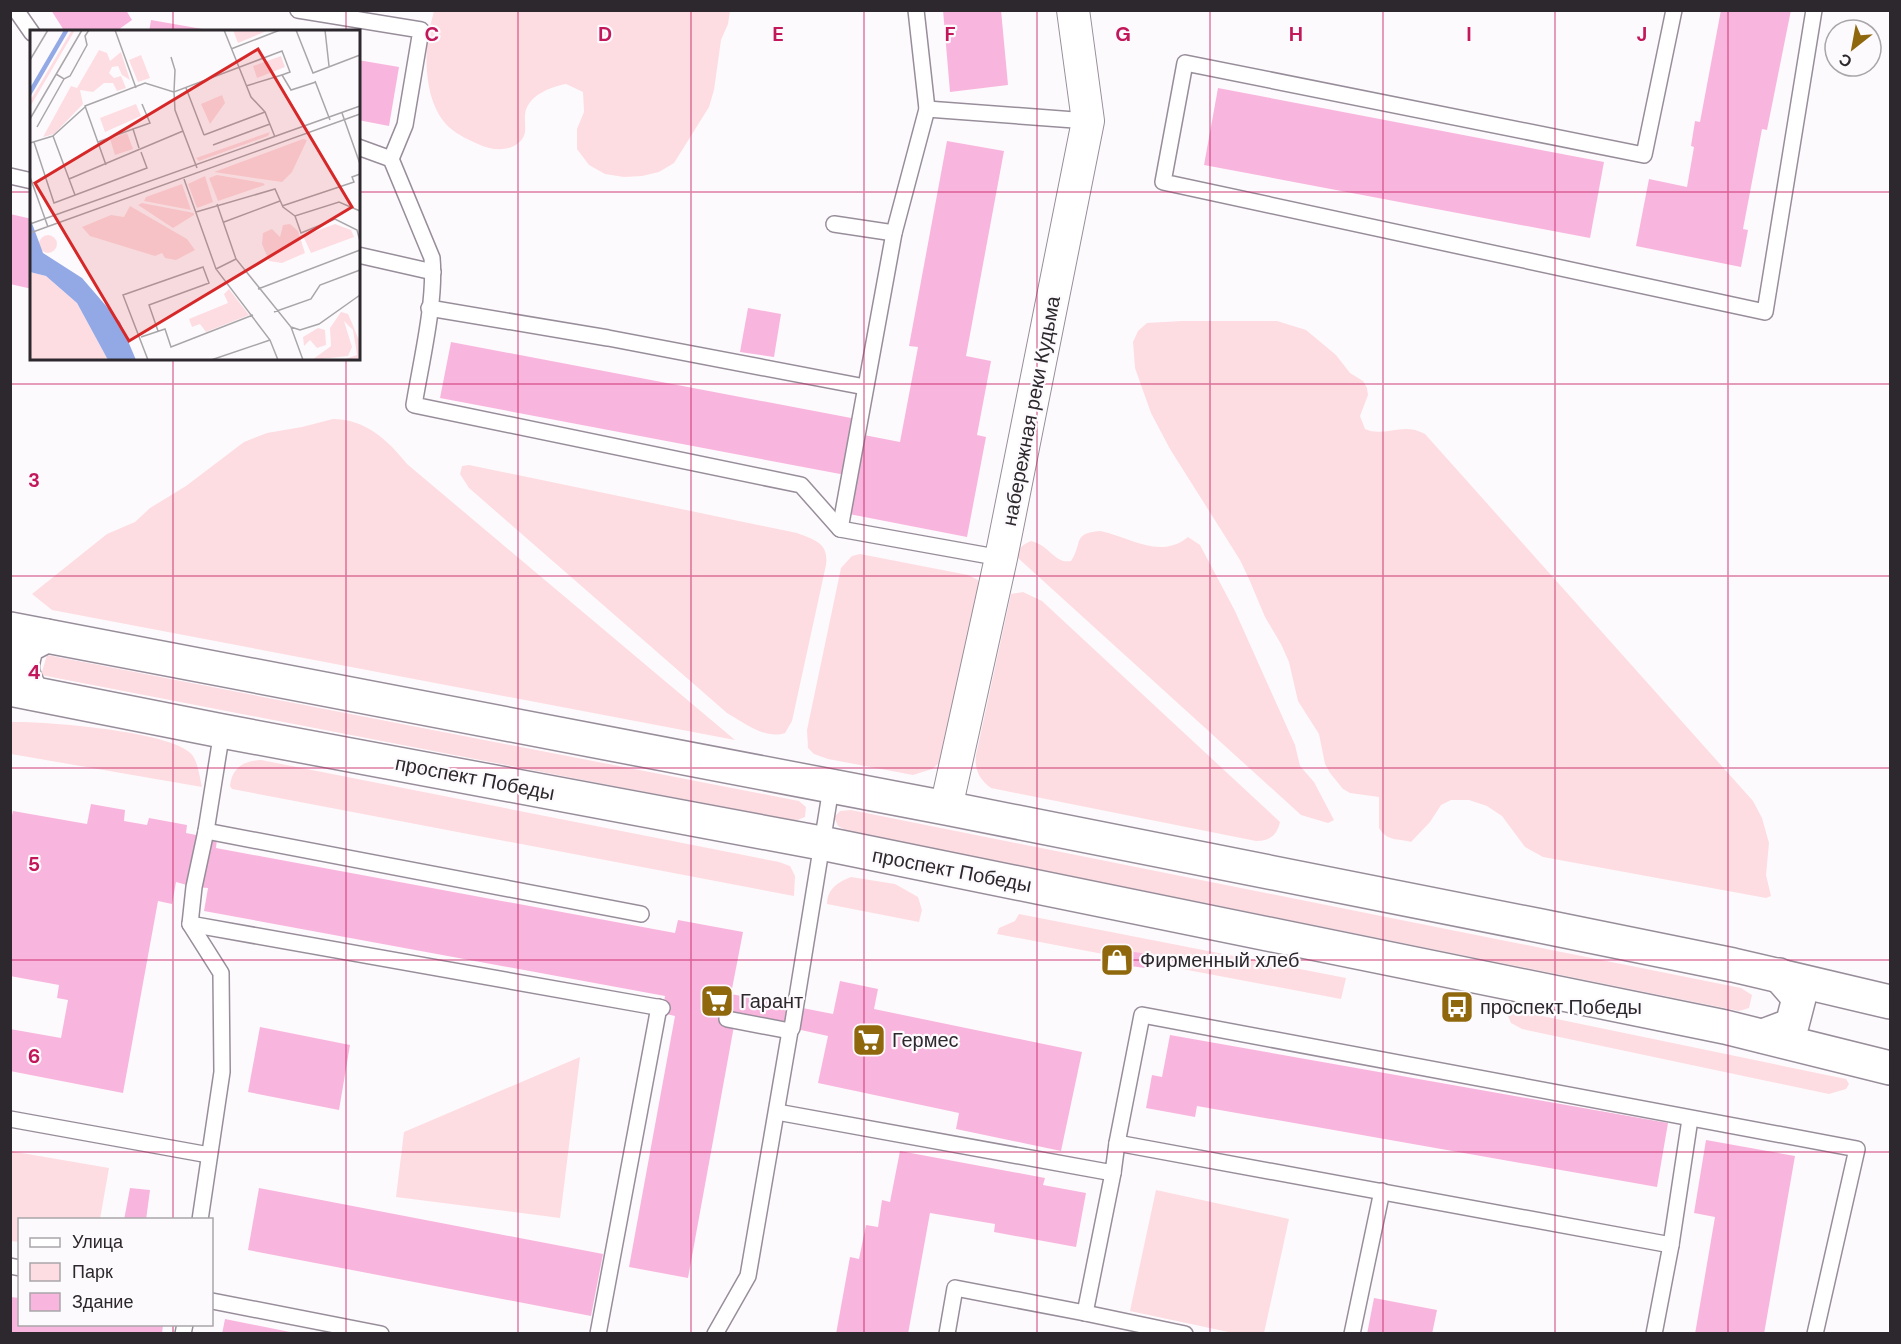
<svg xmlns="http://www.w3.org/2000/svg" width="1901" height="1344" font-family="'DM Sans',sans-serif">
<rect width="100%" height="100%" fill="#fdfafd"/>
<g fill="#fddde2">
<path d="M434,11V10L730,11L728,24L721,40L714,90L709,107L674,163L659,172L642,176L624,177L605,174L589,165L577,149V129L584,112L583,92L566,84C551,87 527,95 525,115C524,126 529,135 517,144C506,152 490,150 478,144C469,140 458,135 450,128C427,107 424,67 428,37C429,28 432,20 434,11Z"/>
<path d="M1182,321H1277L1306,330L1336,355L1350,373L1363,381L1367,388L1368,395L1360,416L1365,429C1384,438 1403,421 1425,434L1753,801L1762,818L1769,843L1766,875L1771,896L1766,898L1543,857L1525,847L1502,816L1487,806L1469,800H1451L1441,805L1430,822L1411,842C1397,838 1388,842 1379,828V797L1350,793L1343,789L1330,773L1325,764L1319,734L1298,701L1289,662L1281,644L1265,617L1249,579L1240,560L1170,449L1151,413L1135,368L1133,342L1138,331L1147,323Z"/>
<path d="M333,419C365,419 388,440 407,464L735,740L52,610L32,594L107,534L135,522L150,508L186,486L244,442L267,433L302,427Z"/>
<path d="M469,465L797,533C815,540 829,543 826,565L792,721L785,733C765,740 743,722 727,713L469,488L460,474L462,466Z"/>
<path d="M1100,531C1130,537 1160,560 1188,537L1200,545L1235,611L1295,745L1300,766L1314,782L1334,820L1328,823L1301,815L1018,558C1017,549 1023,544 1031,541C1051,546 1054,564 1071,561C1083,543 1072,533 1100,531Z"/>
<path d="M860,554L968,575L978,580L980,587L944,759L932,769L913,775L828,759L814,754L808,748L807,730L841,568L852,556Z"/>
<path d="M1023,592L1042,601L1280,822C1277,835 1270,841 1256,841L991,788C980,780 974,770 976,755L1011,594Z"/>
<path d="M47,655L799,801L806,807L805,817L795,821L41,675Z"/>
<path d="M11,722C41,721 177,731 193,756C198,764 200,778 202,787L11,754Z"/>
<path d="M261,760L779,862L790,866L795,876L794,896L232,789L230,786C232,767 244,761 261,760Z"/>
<path d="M851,810L1741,988L1752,995L1749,1008L1739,1011L847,831L838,826L834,817L840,811Z"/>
<path d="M851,877L895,884L918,897L922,910L919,922L827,904C827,889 838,882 851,877Z"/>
<path d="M1019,914L1346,978L1341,999L997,934L999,928L1015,921Z"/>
<path d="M1513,1012H1523L1846,1079L1849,1084L1846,1089L1829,1094L1522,1029L1511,1023L1508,1016Z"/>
<path d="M580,1057L560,1218L396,1197L404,1132Z"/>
<path d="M10,1151L109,1168L100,1219L20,1220L19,1242L11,1241Z"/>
<path d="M1156,1190L1289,1219L1264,1333H1233L1130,1311Z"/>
</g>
<g fill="#f8b6de">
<path d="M51,10H126L132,20L115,32H65Z"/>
<path d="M943,10H1001L1008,85L950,92Z"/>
<path d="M1721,10H1791L1767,130L1762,129L1743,229L1748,230L1741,267L1636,246L1649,179L1687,187L1694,147L1691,146L1695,121L1700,122Z"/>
<path d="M151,20L208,30V32H149Z"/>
<path d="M358,60L399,67L389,126L358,120Z"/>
<path d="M1218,88L1604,162L1590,238L1204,165Z"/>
<path d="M947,141L1004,151L966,356L991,361L977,435L986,437L967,537L849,514L856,477L440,398L451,342L867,421L864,435L900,442L918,347L909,346Z"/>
<path d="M10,214L32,219V289L10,284Z"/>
<path d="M748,308L781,314L774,357L740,352Z"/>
<path d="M91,804L125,810L124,821L147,825L149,818L187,825L186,833L217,839L216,848L675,933L678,920L743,932L731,994L833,1014L840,981L878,989L874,1009L1082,1052L1061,1151L956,1129L959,1113L818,1083L828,1036L792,1028L734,1026L688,1278L629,1267L675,1016L662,1013L665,996L204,911L208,888L194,887L176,882L172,904L158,901L123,1093L10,1071V1029L61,1038L68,1000L57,998L59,985L10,976V823L13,811L87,824Z"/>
<path d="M1110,948L1147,954L1145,968L1108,963Z"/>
<path d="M260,1027L350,1045L339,1110L248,1092Z"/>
<path d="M1170,1035L1668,1123L1657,1187L1197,1106L1195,1117L1146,1108L1152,1075L1162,1077Z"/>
<path d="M1706,1140L1795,1156L1764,1334H1695L1715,1217L1694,1213Z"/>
<path d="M900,1151L1045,1178L1043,1185L1086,1193L1076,1247L994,1232L995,1224L930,1213L908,1334H836L850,1257L859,1259L866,1225L878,1227L882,1200L890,1202Z"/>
<path d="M130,1188L150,1190L146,1220H124Z"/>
<path d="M259,1188L603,1254L591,1316L248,1250Z"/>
<path d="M10,1297L20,1298V1324H161L163,1325L162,1334H10Z"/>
<path d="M1374,1298L1437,1310L1432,1334H1367Z"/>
<path d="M225,1319L290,1332V1334H222Z"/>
</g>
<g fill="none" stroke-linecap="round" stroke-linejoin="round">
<g stroke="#988e9b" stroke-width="18">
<g id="service">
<path d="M16,10L32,33"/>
<path d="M298,10L421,30L405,125L391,159"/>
<path d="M1674,10L1644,155L1185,63L1163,182L1765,312L1814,10"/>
<path d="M927,109L1088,121"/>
<path d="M358,147L391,159L432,258C436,301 421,362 414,405L801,485L840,529L1001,558"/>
<path d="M10,176L32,181"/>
<path d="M834,224L894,233"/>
<path d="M358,255L433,272"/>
<path d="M429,308L608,338L865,387"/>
<path d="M840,529L894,233L927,109L916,10"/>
<path d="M206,831L641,914"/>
<path d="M190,924L662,1008"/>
<path d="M727,1019L790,1031"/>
<path d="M777,1112L1113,1173L1117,1143L1671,1245"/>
<path d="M10,1119L209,1155"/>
<path d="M1117,1143L1142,1015L1857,1149L1815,1334"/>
<path d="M200,1220L222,1072L221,973L190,924L194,887L206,831L222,731"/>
<path d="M10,1266L20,1268"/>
<path d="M212,1301L381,1334"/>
<path d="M1085,1313L1185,1334"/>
<path d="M183,1334L185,1324"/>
<path d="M598,1334L659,1007"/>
<path d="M715,1334L748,1276L790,1031L792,1028L831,788"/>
<path d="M947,1334L955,1288L1085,1313L1113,1173"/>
<path d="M1352,1334L1382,1191"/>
<path d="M1654,1334L1671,1245L1690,1119"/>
</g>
</g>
<g stroke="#988e9b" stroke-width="34">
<path id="minor" d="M946,808L1001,558L1088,121L1073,10"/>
</g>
<g stroke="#988e9b" stroke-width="36">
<g id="secondary">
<path d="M10,629L946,808L1541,926L1733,965L1890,1002"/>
<path d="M10,689L222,731L821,843L1725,1027L1890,1068"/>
<path d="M32,693C21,673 20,668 27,646L46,636"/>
<path d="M1763,1036L1792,1025L1799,998L1779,975"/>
</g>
</g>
<use href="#service" stroke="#fff" stroke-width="15"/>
<use href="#minor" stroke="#fff" stroke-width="32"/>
<use href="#secondary" stroke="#fff" stroke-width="33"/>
</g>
<path fill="none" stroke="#c2185b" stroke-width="1.5" stroke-opacity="0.55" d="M173,10V32M346,10V32M518,10V1334M691,10V1334M864,10V1334M1037,10V1334M1210,10V1334M1383,10V1334M1555,10V1334M1728,10V1334M10,192H32M358,192H1890M173,358V1220M346,358V1334M10,384H1890M10,576H1890M10,768H1890M10,960H1890M10,1152H1890M173,1324V1334"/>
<defs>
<g id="shop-square" transform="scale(1.725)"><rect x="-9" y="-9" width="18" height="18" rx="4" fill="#8f680e" stroke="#fdfafd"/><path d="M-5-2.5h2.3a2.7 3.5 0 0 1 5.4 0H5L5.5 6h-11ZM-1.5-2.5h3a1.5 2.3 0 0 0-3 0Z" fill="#fff"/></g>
<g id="supermarket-square" transform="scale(1.725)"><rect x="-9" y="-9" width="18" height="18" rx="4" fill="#8f680e" stroke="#fdfafd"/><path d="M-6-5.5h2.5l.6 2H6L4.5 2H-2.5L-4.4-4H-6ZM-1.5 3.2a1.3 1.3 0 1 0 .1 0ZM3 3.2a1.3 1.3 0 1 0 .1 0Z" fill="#fff"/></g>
<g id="bus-square" transform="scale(1.725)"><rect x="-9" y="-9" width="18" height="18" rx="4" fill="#8f680e" stroke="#fdfafd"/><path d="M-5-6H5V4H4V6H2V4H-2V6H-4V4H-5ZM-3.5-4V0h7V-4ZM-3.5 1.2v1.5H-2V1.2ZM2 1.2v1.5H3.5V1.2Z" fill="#fff"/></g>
</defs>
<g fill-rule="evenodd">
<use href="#shop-square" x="1117" y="960"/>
<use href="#supermarket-square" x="717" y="1001"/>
<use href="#bus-square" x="1457" y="1007"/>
<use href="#supermarket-square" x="869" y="1040"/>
</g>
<g text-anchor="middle" stroke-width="4.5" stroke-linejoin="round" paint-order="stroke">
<g font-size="20" fill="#2c282d" stroke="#fdfafd">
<text transform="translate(1031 411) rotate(-79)" y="7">набережная реки Кудьма</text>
<text transform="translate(475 778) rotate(11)" y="7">проспект Победы</text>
<text transform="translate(952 870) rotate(11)" y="7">проспект Победы</text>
</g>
<g font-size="20" fill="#2c282d" stroke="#fdfafd" text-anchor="start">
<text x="1140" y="967">Фирменный хлеб</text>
<text x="740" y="1008">Гарант</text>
<text x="1480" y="1014">проспект Победы</text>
<text x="892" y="1047">Гермес</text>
</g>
</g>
<g transform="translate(30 30)">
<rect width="330" height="330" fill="#fdfafd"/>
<path d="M42,0H45L0,77V71ZM203,0H239L208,13ZM69,20L77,23L80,31L91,22L100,50L92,45L88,36L82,37L79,43L84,48L91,46L96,58L87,61L83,53H74L63,62L50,60L53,74L24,104L13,107L41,56L47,58ZM111,25L120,48L108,52L99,30ZM251,26L255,37L227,48L223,36ZM192,65L195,73L180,94L171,74ZM106,74L111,86L75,102L70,88ZM240,102L238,106L169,131L166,128ZM97,103L103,119L85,125L80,109ZM273,109L277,110L262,142L252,152L184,142ZM187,145L233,153L235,155L188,171L179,148ZM175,146L183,172L167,178L158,154ZM152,154L161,180L114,171L116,167ZM112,173L164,183V185L143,198L108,175ZM100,176L157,209L165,220L146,230L135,228L132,223L125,226L60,206L52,197L81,185L94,187ZM260,194L268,201L275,223L252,233L239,231L232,214L233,203L242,199L250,207L253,195ZM305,194L321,200L324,207L281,223L273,206ZM9 214a9 9 0 1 1 18 0a9 9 0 1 1-18 0ZM0,242L16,246L47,273L78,330H0ZM199,259L219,285L176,302L170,294L162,297L159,289L198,273L194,264ZM311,282L318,284L322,293L330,313V328L313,330L327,325L323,300L314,291L322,317L318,326L282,330L301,316L300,298ZM288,298L295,300L296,315L287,318L280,310L274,316L273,307Z" fill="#fddde2"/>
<path d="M34,0H39L0,67V58ZM0,188L13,223L52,248L90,292L106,330H78L47,273L16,246L0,242Z" fill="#92a9e6"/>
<path fill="none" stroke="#a9a6aa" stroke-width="1.5" d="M85,0L106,58M194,0L221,67L235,82L245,107M266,0L283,43L330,25M295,0L299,36M201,19L250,0M141,27L145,40L144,62L252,21L260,42L252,45M0,30L18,0M26,44L34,49L40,46L57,15L55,6L59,0M285,51L300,90M216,56L252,45L261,60L286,52M156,58L174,105M312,83L330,134M0,89L52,0M7,97L34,49M174,105L235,82M4,112L24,173L117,138L111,122M68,112L103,99M0,113L23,106M183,115L240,94M109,118L103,99L120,93L112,74M76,135L55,76L115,53L144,62L145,80L167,138M0,147L18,197M39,149L153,101M154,149L186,239L240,310L248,330M45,165L23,106L55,77M187,174L206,229L261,297L273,330M252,176L324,152L322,147L330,144M166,182L245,159L253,177L265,186L309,172L330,181M265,186L271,203L305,189L327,200L330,211M194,192L250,171M0,194L330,76M0,203L330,84M186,239L206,229M228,259L330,220M244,282L281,269L290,255L330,240M261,297L270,300L289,294L330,265M111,307L135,299L141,317L223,285M118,330L93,265L173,237L179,253L119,275L128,301M181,330L240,310"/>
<path fill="#d62828" fill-opacity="0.15" stroke="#d62828" stroke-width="3" d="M228,19L322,177L99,311L5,153Z"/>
<rect width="330" height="330" fill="none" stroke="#2c282d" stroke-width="3"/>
</g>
<g font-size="20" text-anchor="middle" font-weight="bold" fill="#c2185b" stroke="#fdfafd" stroke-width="4.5" stroke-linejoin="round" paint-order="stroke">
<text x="432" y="41">C</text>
<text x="605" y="41">D</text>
<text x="778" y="41">E</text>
<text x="950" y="41">F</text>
<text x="1123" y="41">G</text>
<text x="1296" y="41">H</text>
<text x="1469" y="41">I</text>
<text x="1642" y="41">J</text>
<text x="34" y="487">3</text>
<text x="34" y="679">4</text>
<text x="34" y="871">5</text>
<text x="34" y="1063">6</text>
</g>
<rect width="1901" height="1344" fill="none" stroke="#2c282d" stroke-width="24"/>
<rect x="18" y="1218" width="195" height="108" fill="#fdfafd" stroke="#a9a6aa" stroke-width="1.5"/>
<rect x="30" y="1238" width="30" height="9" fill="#ffffff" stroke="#a9a6aa" stroke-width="1.5"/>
<text x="72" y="1248" font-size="18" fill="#2c282d">Улица</text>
<rect x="30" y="1263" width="30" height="18" fill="#fddde2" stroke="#a9a6aa" stroke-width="1.5"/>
<text x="72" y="1278" font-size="18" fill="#2c282d">Парк</text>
<rect x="30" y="1293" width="30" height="18" fill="#f8b6de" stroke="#a9a6aa" stroke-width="1.5"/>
<text x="72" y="1308" font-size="18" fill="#2c282d">Здание</text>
<g transform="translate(1853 48) rotate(211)"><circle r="28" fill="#fdfafd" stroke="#a9a6aa" stroke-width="1.5"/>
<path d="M0-4.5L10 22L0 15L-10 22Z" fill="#8f680e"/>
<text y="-9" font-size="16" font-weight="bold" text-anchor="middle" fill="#2c282d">С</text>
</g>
</svg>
